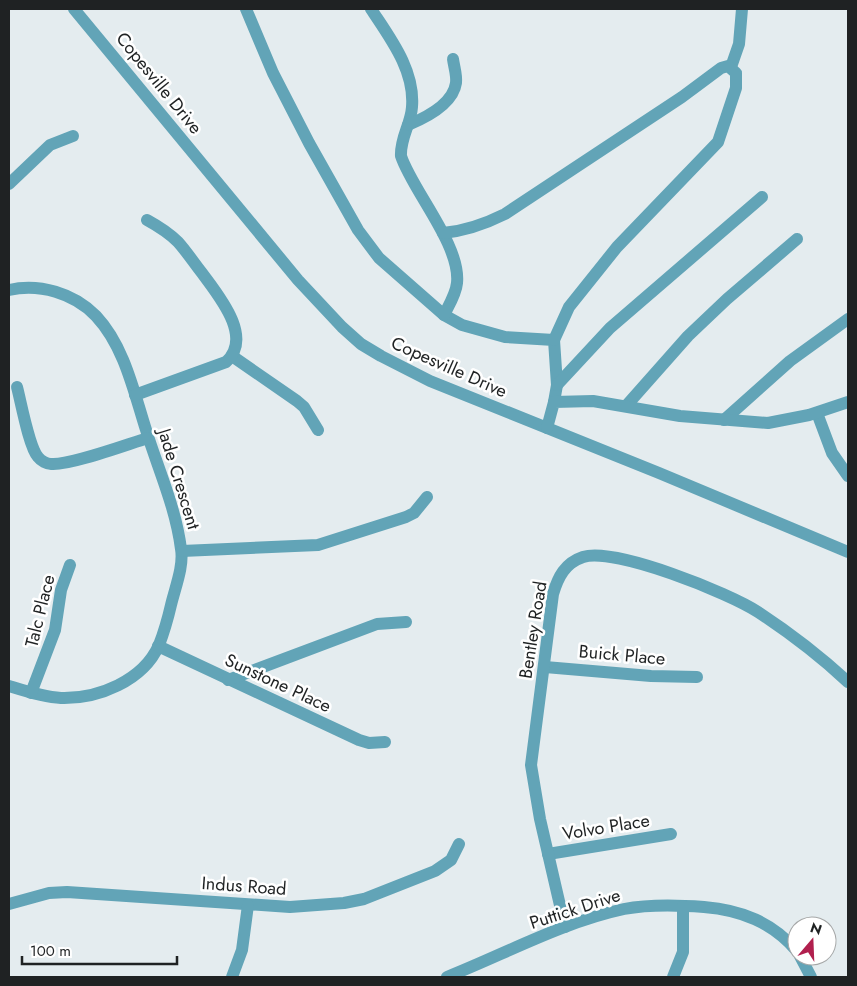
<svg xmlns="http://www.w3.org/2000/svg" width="857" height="986" font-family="Jost,sans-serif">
<rect width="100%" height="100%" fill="#e4ecef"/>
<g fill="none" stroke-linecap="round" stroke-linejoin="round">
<g stroke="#62a4b7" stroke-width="12">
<path d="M74,9L298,280L342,327L361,344L381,356L430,381L659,473L848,552"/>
<path d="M246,9L273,73L309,143L358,230L379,258L444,315L462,325L505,337L554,340L557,385L554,402"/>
<path d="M371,9C390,38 415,70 412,107C411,124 400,138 401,156C412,190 461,245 457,283C456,294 449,305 444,315"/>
<path d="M731,67L739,44L742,9"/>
<path d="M408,125C425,118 453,104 456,83C457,75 454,67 453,59"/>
<path d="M9,184L50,145L73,136"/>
<path d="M443,233C465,231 485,224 505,214L682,97L721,68L728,66L736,73V88L718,142L617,247L569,307L554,340"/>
<path d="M9,290C39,283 74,293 96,316C125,347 134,393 147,433C159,471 176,509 181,549C184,566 175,588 171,605C168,618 164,632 159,645C143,681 98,699 61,698C43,697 25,691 9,686"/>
<path d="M232,356L297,401L304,407L318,430"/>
<path d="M557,385L610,328L762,197"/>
<path d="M17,387C21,402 29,447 38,457C41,461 47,464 51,464C69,466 128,444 148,438"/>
<path d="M135,395L226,362C254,337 218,295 202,273C194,263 187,252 178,242C169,233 158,226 147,220"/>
<path d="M626,406L688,336L727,299L797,239"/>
<path d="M817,413L832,453L848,476"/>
<path d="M724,420L790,361L848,319"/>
<path d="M547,428L554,402L593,401L680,416L768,423L809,415L848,402"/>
<path d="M182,551L318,545L406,517L414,513L427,497"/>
<path d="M158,646L359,740L369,743L385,742"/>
<path d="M545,667L651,676L697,677"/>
<path d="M228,680L377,624L406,622"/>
<path d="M31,693L55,630L61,590L70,565"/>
<path d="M548,854L671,834"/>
<path d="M9,904L49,893L67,892L290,907L344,903L364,899L435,871L451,860L459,844"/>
<path d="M565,927L540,819L531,765L553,594C558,577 565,563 583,557C615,547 729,593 758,612C790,633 820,656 848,682"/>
<path d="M800,956L811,977"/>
<path d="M232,977L242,950L248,905"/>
<path d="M447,977C505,954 563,922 624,909C650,904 678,905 704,907C741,910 772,922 797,951"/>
<path d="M673,977L683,952V906"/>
</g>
</g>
<g text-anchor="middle" stroke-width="5" stroke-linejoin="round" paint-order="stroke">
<g font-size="18" fill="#1f2223" stroke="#fff">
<text transform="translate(159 83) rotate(51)" y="6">Copesville Drive</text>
<text transform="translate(449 367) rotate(24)" y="6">Copesville Drive</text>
<text transform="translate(179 479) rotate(73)" y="6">Jade Crescent</text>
<text transform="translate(40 611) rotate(-76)" y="6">Talc Place</text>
<text transform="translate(533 630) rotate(-81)" y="6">Bentley Road</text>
<text transform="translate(622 655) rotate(5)" y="6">Buick Place</text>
<text transform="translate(278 683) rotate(25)" y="6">Sunstone Place</text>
<text transform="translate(606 827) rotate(-9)" y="6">Volvo Place</text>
<text transform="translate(244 886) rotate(4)" y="6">Indus Road</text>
<text transform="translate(575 909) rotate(-18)" y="6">Puttick Drive</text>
</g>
</g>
<rect width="857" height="986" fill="none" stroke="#1f2223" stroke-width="20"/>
<g transform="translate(812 941) rotate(19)"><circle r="24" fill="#ffffff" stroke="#a5a7a7"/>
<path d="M0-4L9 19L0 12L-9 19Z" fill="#b1204e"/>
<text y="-8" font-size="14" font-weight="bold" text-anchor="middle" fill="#1f2223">N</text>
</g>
<path d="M22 956v8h155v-8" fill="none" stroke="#1f2223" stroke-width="2.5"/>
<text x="30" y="956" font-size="15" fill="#1f2223" stroke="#ffffff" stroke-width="4" paint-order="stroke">100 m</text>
</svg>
